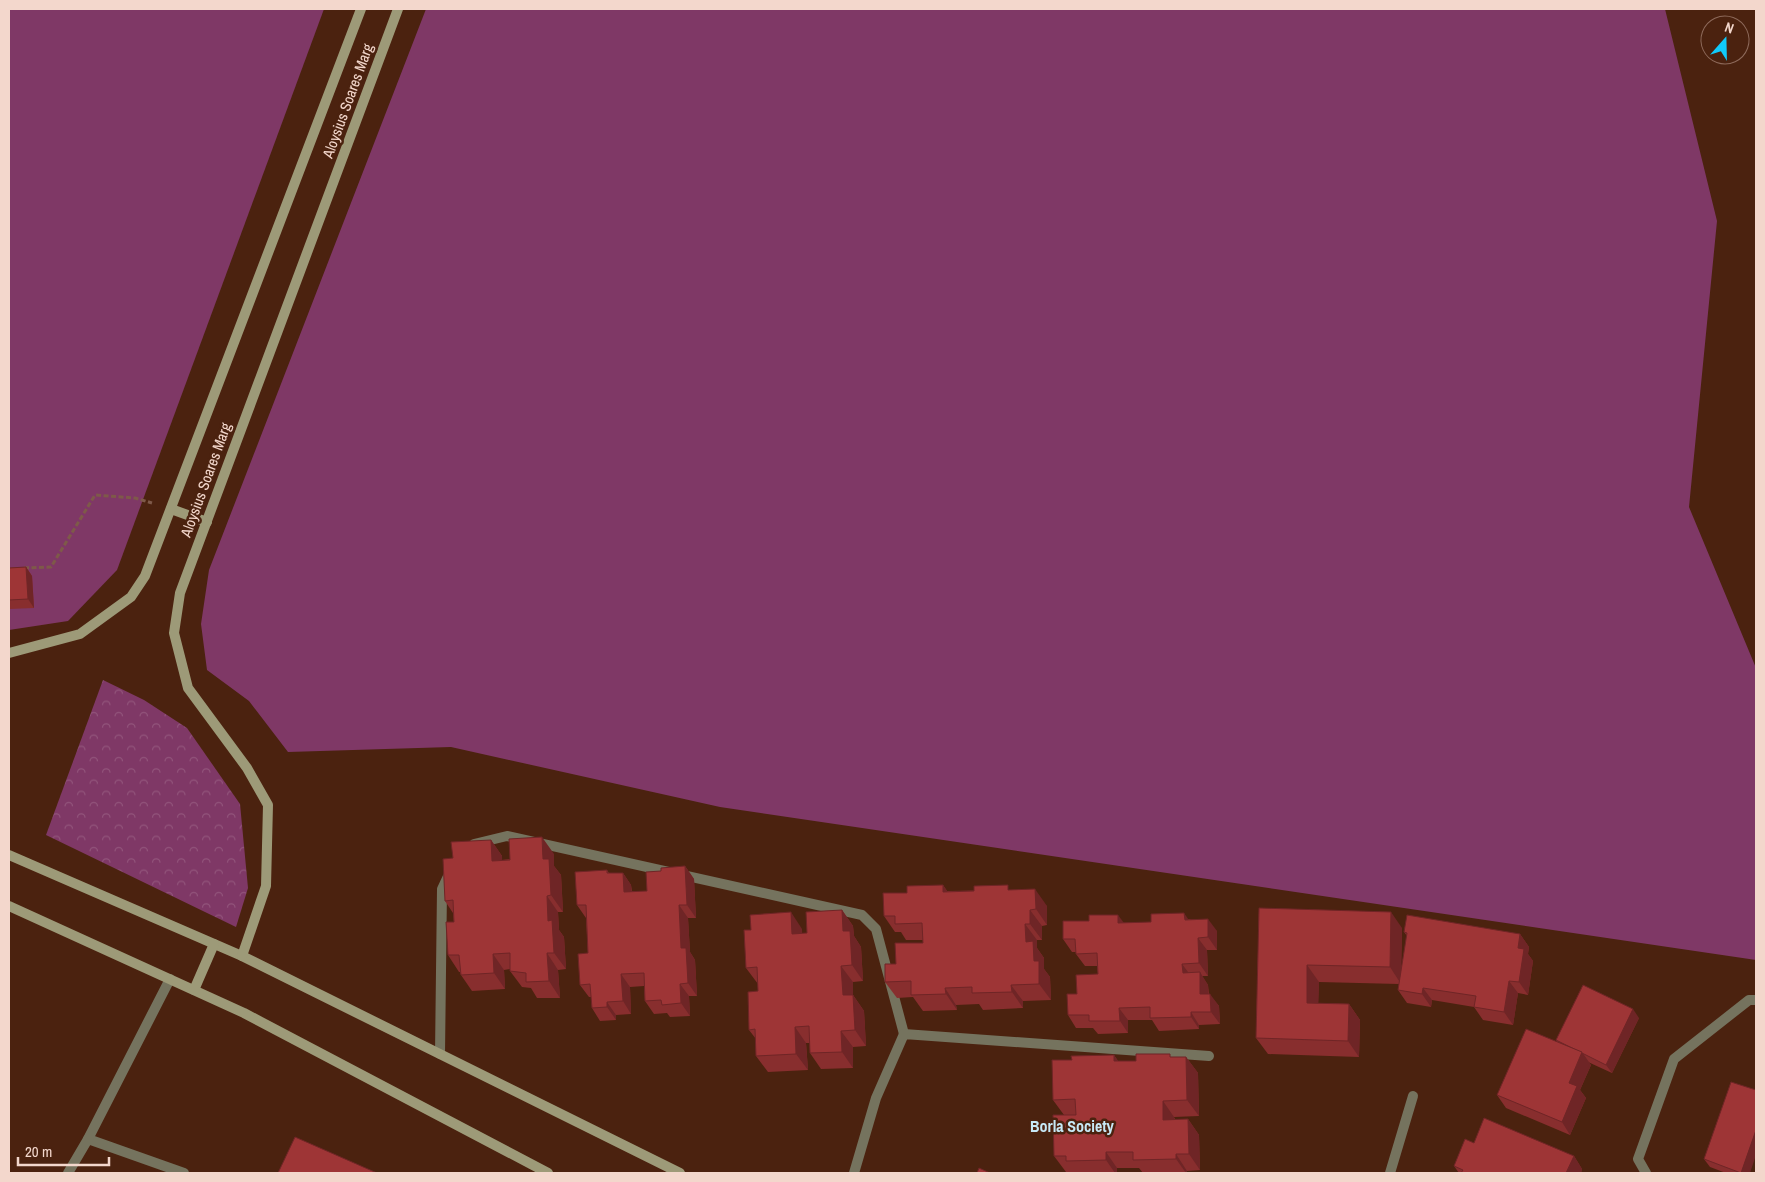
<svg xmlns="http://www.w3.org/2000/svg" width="1765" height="1182" font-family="'Archivo Narrow',sans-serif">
<defs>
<pattern id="park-crowns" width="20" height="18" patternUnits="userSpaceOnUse" patternTransform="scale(1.25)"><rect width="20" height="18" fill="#7f3866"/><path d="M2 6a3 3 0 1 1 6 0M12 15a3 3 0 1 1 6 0" fill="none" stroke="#92547b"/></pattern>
</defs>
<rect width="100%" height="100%" fill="#4b220f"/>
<g fill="#7f3866">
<path d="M9,9H324L117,570L68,621L9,630Z"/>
<path d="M426,9H1665L1717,221L1689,507L1756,668V960L720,807L451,747L288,752L249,701L207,670L201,624L209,570Z"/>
</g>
<path fill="url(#park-crowns)" d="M103,680L144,700L187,728L240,804L248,888L236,927L46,835Z"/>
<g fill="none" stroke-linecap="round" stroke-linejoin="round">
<path stroke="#7e5949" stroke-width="3" stroke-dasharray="5 2.5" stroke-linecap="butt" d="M24,568L51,567L95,495L135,498L152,503"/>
<path stroke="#75735e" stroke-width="10" d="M1390,1173L1413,1096"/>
<g stroke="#75735e" stroke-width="10">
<path d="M474,844L507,836L862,915L876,929L904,1034"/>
<path d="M440,1054L442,889L449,874"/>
<path d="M88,1139L184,1173"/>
<path d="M68,1173L88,1139L170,979"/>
<path d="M854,1173L876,1098L904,1034L1209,1056"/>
<path d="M1646,1173L1638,1159L1674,1059L1749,1000H1756"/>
</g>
<g stroke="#9d9a78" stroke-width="10">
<path d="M171,509L207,522"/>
<path d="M9,653L80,634L131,597L145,576L361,9"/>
<path d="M9,855L242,956L680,1173"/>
<path d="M9,906L244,1013L548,1173"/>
<path d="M242,956L266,886L268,805L247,768L188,688L174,633L180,593L398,9"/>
<path d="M194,990L214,944"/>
</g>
</g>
<g fill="#882e2e">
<path d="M26,567L32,576L34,608L9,609V568Z"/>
<path d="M491,840L502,856V860L554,854V866L561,875L563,912H558L559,930L564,937L566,969L558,970L560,998H537L531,988L522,987L510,971V969L504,970L505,989L472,991L461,975L460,972H459L448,955L454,922L453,913L445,901L453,858Z"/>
<path d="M685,866L694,879L696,918H688L690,952L695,960L697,996H689L690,1016L670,1017L667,1013L654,1014L645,1001L644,986L630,987L631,1014L616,1015V1020L600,1021L592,1008L591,997H589L580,985L588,953L586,918L577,905L607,870L609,873H623L631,885L632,891H647L661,871Z"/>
<path d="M943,885L947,891L1012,890L1047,906V925L1042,926V940H1037V948L1044,958V969L1050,977L1051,1000L1023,1001V1008L983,1010L979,1004L956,1005L957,1010L923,1011L913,997L897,998L885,982L896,964L923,943V940H906L901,932H895L884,916L907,893Z"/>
<path d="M1259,908L1402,928L1401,969L1407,936L1404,932L1520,934L1529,947L1528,954L1533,961L1528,995L1518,993L1513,1025L1483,1020L1474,1007L1432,1000L1431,1007L1407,1003L1398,990L1399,984L1319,982L1318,1003L1349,1004L1360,1020L1359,1057L1268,1054L1256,1038Z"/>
<path d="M842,910L853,926L854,936L861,947L863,981L853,982V995L864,1011L866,1046L853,1047V1068L821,1069L810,1053V1043H806L808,1070L768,1072L756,1056V1039L749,1030L758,991V984L746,968L802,929V933H807Z"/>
<path d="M1189,919L1217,931V950H1207L1208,976H1202L1208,985L1209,994L1219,1006L1220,1024L1199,1025V1029L1159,1031L1152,1020H1128V1033L1098,1034L1093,1028H1076L1068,1015L1077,994L1098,974L1097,966H1085L1076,954V952H1072L1063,939L1151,922Z"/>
<path d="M1639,1018L1612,1073L1588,1062L1591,1065L1580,1090L1586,1098L1570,1135L1506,1108L1497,1095L1557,1042L1556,1040Z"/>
<path d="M1114,1055L1118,1061H1136L1186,1057L1198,1073L1199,1116L1174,1117L1175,1119H1188L1199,1135L1200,1170L1187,1171V1173H1143L1139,1168H1117V1173H1075L1074,1172H1066L1054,1156L1064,1115L1053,1100L1072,1060Z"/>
<path d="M1474,1143L1574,1156L1582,1169L1581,1173H1459L1454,1166Z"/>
<path d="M1704,1159L1750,1173H1726L1710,1167Z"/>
</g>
<g fill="#6f2526">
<path d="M26,567L32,576L34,608L28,599Z"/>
<path d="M542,837L554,854V866L561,875L563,912L551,895L543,859Z"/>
<path d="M491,840L502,856L503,877L492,861Z"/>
<path d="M685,866L694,879L696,918L687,905Z"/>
<path d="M623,873L631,885L633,904L624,892Z"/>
<path d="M943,885L954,901L943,892Z"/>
<path d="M1035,889L1047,906V925L1036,909Z"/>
<path d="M547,896L558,912L559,930L564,937L566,969L554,953L548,921Z"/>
<path d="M679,905L688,918L690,952L695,960L697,996L688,983L681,948Z"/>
<path d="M842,910L853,926L854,936L861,947L863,981L852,965L843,931Z"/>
<path d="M1030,910L1042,926V940L1030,924Z"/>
<path d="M791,912L802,929L803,950L792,934Z"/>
<path d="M1391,912L1402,928L1401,984L1390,967Z"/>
<path d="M1184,913L1193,926L1185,920Z"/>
<path d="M1118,915L1127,927L1118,923Z"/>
<path d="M1208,919L1217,931V950L1208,937Z"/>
<path d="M1025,924L1037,940V948L1044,958V969L1050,977L1051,1000L1039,984L1026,942Z"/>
<path d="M1520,934L1529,947L1528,954L1533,961L1528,995L1519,982L1518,948Z"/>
<path d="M1198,938L1207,950L1208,976L1199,963Z"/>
<path d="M547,953L558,970L560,998L549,981Z"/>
<path d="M493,954L504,970L505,989L494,973Z"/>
<path d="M1182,964L1191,976L1183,973Z"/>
<path d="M1307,965L1319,982L1318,1019L1307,1003Z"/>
<path d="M841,966L853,982V995L864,1011L866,1046L855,1030L843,995Z"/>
<path d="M1200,972L1208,985L1209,1006L1200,994Z"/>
<path d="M621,974L630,987L631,1014L623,1001Z"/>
<path d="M1509,981L1518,993L1513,1025L1504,1012Z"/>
<path d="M680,984L689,996L690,1016L681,1003Z"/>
<path d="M1011,985L1023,1001V1008L1012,992Z"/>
<path d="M945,988L956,1005L957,1010L946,994Z"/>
<path d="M1423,988L1432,1000L1431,1007L1422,994Z"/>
<path d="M1210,994L1219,1006L1220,1024L1211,1012Z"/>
<path d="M607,1002L616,1015V1020L607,1007Z"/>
<path d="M1349,1004L1360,1020L1359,1057L1348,1041Z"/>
<path d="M1119,1008L1128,1020V1033L1120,1021Z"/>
<path d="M1633,1009L1639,1018L1612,1073L1606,1065Z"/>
<path d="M1191,1012L1199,1025V1029L1191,1017Z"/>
<path d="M795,1027L806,1043L808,1070L796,1054Z"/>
<path d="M841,1031L853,1047V1068L842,1052Z"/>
<path d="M1582,1052L1591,1065L1580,1090L1586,1098L1570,1135L1562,1122L1569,1083Z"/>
<path d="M1114,1055L1125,1071L1114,1061Z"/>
<path d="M1186,1057L1198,1073L1199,1116L1187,1100Z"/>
<path d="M1163,1101L1174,1117L1175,1136L1163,1120Z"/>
<path d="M1188,1119L1199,1135L1200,1170L1189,1154Z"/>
<path d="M1756,1130V1155L1750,1173H1741Z"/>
<path d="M1106,1152L1117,1168V1173H1115L1106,1160Z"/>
<path d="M1176,1154L1187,1171V1173H1186L1176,1159Z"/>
<path d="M1574,1156L1582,1169L1581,1173H1566Z"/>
</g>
<g fill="#9e3536" stroke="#6f2526">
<path d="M26,567L28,599L9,600V568Z"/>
<path d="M542,837L543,859H549L551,895L547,896L548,921L552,920L554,953H547L549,981L526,982V973L510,971V953L493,954L494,973L461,975L459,955H448L446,922H454L453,900L445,901L443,859L453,858L451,842L491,840L492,861L510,860L509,839Z"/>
<path d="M685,866L687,905H679L681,948H686L688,983L680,984L681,1003L662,1005L661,1000L645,1001L644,973L621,974L623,1001L607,1002V1007L592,1008L590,984L580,985L578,954L588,953L586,905H577L575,872L607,870V873H623L624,892L647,891L646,872L661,871V868Z"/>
<path d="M943,885V892L974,891V886L1008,885V890L1035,889L1036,909L1030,910V924H1025L1026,942L1033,941L1034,961H1039V984L1011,985L1012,992L972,993V987L945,988L946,994L911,995V981L885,982V964H896L895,943H923L922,923L895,924V916H884L883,893H907V886Z"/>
<path d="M1259,908L1391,912L1390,967L1307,965V1003L1349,1004L1348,1041L1256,1038Z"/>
<path d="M842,910L843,931H850L852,965L841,966L843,995H853L855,1030L841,1031L842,1052L810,1053L809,1026L795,1027L796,1054L756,1056L755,1029L749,1030L748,992L758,991L757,967L746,968L744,930H751L750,915L791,912L792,934L807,933L806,912Z"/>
<path d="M1184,913L1185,920L1208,919V937L1198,938L1199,963L1182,964L1183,973L1200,972V994H1210L1211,1012H1191V1017L1150,1018V1007L1119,1008L1120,1021H1089V1015H1068L1067,994H1077L1076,975L1098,974L1097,953L1076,954L1075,939H1063V921H1089V915H1118V923L1151,922V914Z"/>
<path d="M1407,915L1520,934L1518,948L1524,949L1519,982L1509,981L1504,1012L1474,1007L1476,996L1423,988L1422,994L1398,990L1407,933L1404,932Z"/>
<path d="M1583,985L1633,1009L1606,1065L1556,1040Z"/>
<path d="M1526,1029L1582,1052L1569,1083L1577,1086L1562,1122L1497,1095Z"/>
<path d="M1136,1054H1170V1057H1186L1187,1100L1163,1101V1120L1188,1119L1189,1154H1176V1159L1133,1160V1152H1106V1160L1066,1161V1156H1054L1053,1115H1076L1075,1099L1053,1100L1052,1060H1072L1071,1056L1114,1055V1061H1136Z"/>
<path d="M1731,1082L1756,1090V1130L1741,1173L1704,1159Z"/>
<path d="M1484,1118L1574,1156L1566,1173H1461L1463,1170L1454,1166L1465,1139L1474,1143Z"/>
<path d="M295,1137L377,1173H278Z"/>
<path d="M979,1168L990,1173H977Z"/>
</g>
<g text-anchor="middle" stroke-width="5" stroke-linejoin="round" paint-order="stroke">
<g font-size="15" fill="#f3d7cc" stroke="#4b220f">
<text transform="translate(348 101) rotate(-70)" y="5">Aloysius Soares Marg</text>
<text transform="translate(206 480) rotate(-70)" y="5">Aloysius Soares Marg</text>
</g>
<g font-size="16" font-weight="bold" fill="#c7e9f6" stroke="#4b220f">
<text x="1072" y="1132">Borla Society</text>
</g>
</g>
<rect width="1765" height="1182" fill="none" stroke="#f3d7cc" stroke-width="20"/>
<g transform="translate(1725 40) rotate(20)"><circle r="24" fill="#4b220f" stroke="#8e6a5b"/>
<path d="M0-4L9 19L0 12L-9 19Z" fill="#10cafa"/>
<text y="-8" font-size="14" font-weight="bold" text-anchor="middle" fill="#f3d7cc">N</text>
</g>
<path d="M18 1157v8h91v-8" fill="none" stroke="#f3d7cc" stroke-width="2.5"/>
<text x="25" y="1157" font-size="15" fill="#f3d7cc" stroke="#4b220f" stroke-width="4" paint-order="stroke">20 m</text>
</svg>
